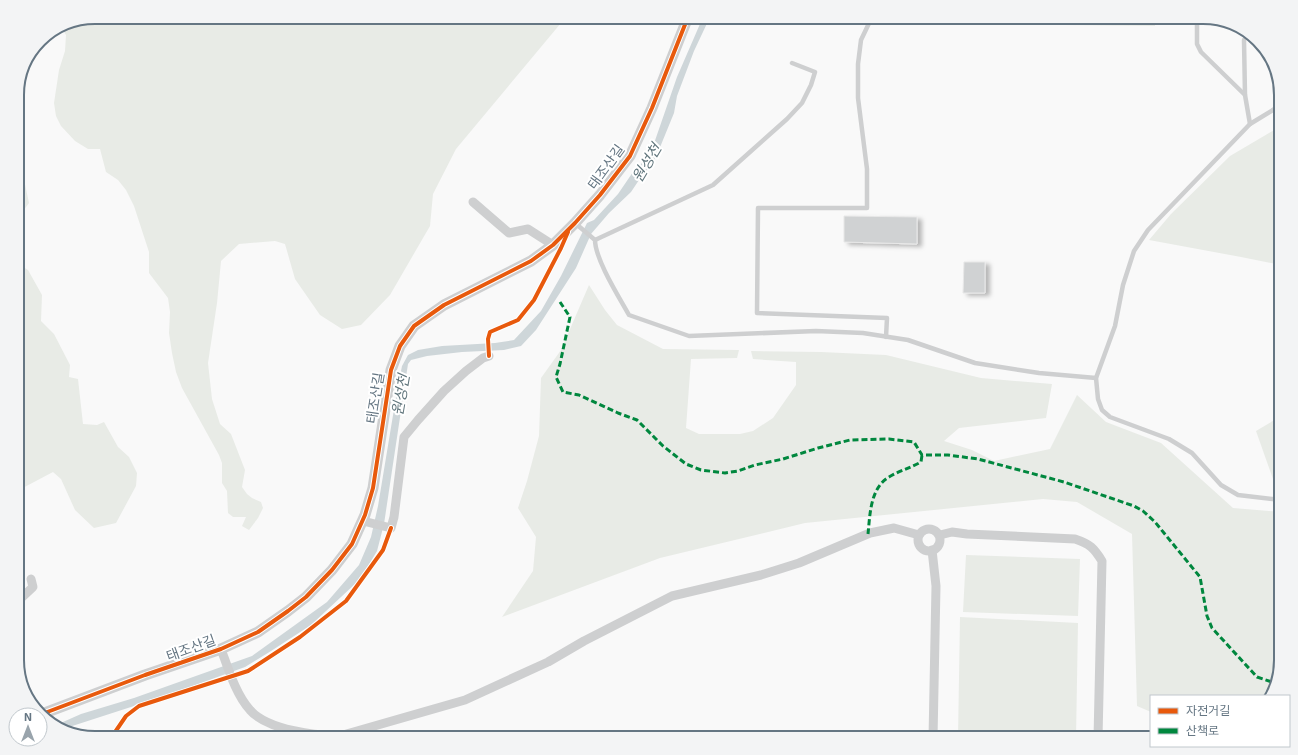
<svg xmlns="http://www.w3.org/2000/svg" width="1298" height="755" font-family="'Exo 2','Noto Sans KR',sans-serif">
<defs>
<filter id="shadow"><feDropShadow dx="4.5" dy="2.5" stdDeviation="2" flood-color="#0004"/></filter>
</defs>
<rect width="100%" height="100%" fill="#f9f9f9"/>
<g fill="#e8ebe6">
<path d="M95,17H566L456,149L433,194L430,226L390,295L361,325L342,329L320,315L295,279L285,244L275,241L239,244L221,261L217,303L208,363L212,399L220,424L231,434L245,470L242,487L247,494L252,498L261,502L263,508L258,518L249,530L242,526L246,517H233L228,513L227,491L222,483V463L219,455L182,388L176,372L172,353L169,333L170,312L168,298L149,273V252L134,206L126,190L118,180L106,172L100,149H88L75,141L61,126L56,116L54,103L59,70L65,51L66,35L60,26L65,23Z"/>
<path d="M977,17H1155V26L977,24Z"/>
<path d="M1281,126V265L1241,257L1149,240L1171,214L1230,156Z"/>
<path d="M17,147L29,203L17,219Z"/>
<path d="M17,263L28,270L42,295L41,321L54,334L70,365L69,377L78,379L83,424L97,425L104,422L118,447L129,457L137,473L136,486L116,523L94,528L75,510L61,479L53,472L17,491Z"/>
<path d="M589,285L605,310L617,325L663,349L739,350L737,358L691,359L686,428L699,434H740L753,431L773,418L796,385V362L753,359L751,351L821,352L886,355L981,378L1052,384L1046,418L959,428L944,441L972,450L994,461L1050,449L1077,395L1106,422L1161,443L1233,508L1281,512V661L1271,696H1151V712L1137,706L1132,534L1077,502L1043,499L805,523L660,558L502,617L533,571L536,537L518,508L527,481L539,436L541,378L561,350Z"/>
<path d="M1281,416V481L1273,479L1256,431Z"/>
<path d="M966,555L1080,559L1078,616L963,612Z"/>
<path d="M960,617L1078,623L1076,738H958Z"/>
</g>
<path fill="#ced6d9" d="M703,17H710L694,51L677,96L674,113L654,162L641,177L631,192L609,213L591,234L576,268L536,330L521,346L504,350L462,352L427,356L411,360L408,364L384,524L377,551L368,566L356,583L311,625L271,651L245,667L168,695L63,729L54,726L81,714L134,698L252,656L327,602L359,565L371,537L378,506L397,391L402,366L408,355L418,350L442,346L495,343L514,340L541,311L561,276L587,223L594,220L618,194L633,172L650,155L677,77Z"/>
<g fill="#d0d2d3" stroke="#e8e8e8" filter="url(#shadow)">
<path d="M844,216L917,217V244L844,242Z"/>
<path d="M964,262H985V293H963Z"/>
</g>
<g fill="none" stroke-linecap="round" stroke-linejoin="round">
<g stroke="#cecfd0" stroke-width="4.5">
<path d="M872,17L861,40L858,64V98L867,169V208H758L757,313L887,318L886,337"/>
<path d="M1197,17V44L1201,52L1245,95L1250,124L1148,230L1134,251L1123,285L1115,326L1096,378L1098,399L1102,410L1110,417L1169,439L1192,453L1221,485L1238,495L1281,500"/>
<path d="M1244,40L1245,95"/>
<path d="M1250,124L1281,105"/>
<path d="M575,223L595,240C595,259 619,297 629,315L689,336L816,331L863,333L908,340L975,363L1039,373L1096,378"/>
<path d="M595,240L713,185L787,119L802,103L811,85L815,72L792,63"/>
</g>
<g stroke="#cecfd0" stroke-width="9">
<path d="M473,202L509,233L528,229L553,245"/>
<path d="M363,521L391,528L394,517L404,437L418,420L444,391L466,371L483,358L489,356"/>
<circle cx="929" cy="540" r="11"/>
<path d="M940,535L952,532L967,534L1075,539C1090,544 1094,548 1102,561L1098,738"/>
<path d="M932,550L936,586L933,738"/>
<path d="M17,602L33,587L31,579"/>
<path d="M221,649C228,668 236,695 250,710C267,730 319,737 343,735L465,700L548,662L584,641L672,596L761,575L799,563L870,533L894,528L919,535"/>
</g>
<path stroke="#cecfd0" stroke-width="11" d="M42,714L145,675L221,649L258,632L288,611L306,597L332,570L352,544L365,515L373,488L391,370L400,346L414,326L444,305L531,261L553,245L575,223L600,195L630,156L652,108L688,17"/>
<g stroke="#00873e" stroke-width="3" stroke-dasharray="6 3" stroke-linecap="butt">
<path d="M560,302L570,317L560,364L556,377L563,392L579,395L618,413L637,420L663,446L686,464L701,470L725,473L738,471L755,465L783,459L818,448L850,440L889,439L914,442L922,455H948L978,459L1064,482L1134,506L1143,511L1155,522L1200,577L1207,616L1212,628L1257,677L1275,683"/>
<path d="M868,534C870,515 870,488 889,477C899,471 910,468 921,462L922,455"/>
</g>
<g stroke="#fff" stroke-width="6">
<g id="cycleway">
<path d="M489,356L488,339L490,332L518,320L534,300L561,248L568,232"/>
<path d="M42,714L145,675L221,649L258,632L288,611L306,597L332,570L352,544L365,515L373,488L391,370L400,346L414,326L444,305L531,261L553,245L575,223L600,195L630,156L652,108L688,17"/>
<path d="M111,738L126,716L139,706L248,671L300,637L346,601L383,550L391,528"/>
</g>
</g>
<use href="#cycleway" stroke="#e8590c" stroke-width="4"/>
</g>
<g text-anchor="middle" stroke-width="4" stroke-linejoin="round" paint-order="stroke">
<g font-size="14" fill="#657683" stroke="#fff">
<text transform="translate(606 167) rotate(-54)" y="5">태조산길</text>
<text transform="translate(375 398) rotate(-81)" y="5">태조산길</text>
<text transform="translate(191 648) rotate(-20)" y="5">태조산길</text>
</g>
<g font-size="15" font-style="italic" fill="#60757c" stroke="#fff">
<text transform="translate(647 163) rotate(-59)" y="5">원성천</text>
<text transform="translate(401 395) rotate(-80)" y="5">원성천</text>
</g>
</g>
<path d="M0 0H1298V755H0ZM95 24H1203A71 71 0 0 1 1274 95V660A71 71 0 0 1 1203 731H95A71 71 0 0 1 24 660V95A71 71 0 0 1 95 24Z" fill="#f3f4f5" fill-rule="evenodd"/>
<path fill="none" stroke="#657683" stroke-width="2" d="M95 24H1203A71 71 0 0 1 1274 95V660A71 71 0 0 1 1203 731H95A71 71 0 0 1 24 660V95A71 71 0 0 1 95 24Z"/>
<rect x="1150" y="695" width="140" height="52" fill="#ffffff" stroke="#c1c8cd"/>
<rect x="1158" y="708" width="20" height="6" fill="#e8590c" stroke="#c1c8cd"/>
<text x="1186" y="715" font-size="12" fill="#657683">자전거길</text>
<rect x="1158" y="728" width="20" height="6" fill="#00873e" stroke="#c1c8cd"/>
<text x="1186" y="735" font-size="12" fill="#657683">산책로</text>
<g transform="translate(28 727)"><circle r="19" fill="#ffffff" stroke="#c1c8cd"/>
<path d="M0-3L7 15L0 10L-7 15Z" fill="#99a4ac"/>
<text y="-6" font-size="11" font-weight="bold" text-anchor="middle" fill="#657683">N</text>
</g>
</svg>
